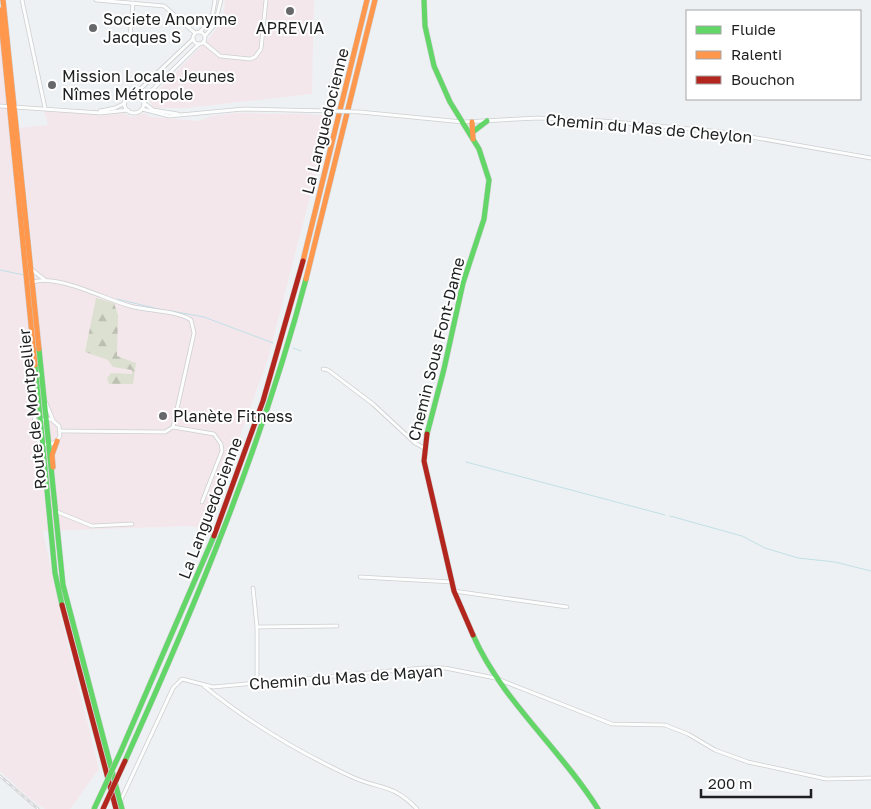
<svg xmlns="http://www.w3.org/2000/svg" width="871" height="809" font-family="'Golos Text',sans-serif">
<defs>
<pattern id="forest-firs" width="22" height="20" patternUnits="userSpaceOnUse" patternTransform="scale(1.25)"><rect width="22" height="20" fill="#dce0d0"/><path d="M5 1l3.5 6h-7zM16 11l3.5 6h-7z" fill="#bcc0b2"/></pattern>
</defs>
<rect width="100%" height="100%" fill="#eef1f3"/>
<g fill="#f4e7ec">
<path d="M225,0H314L312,94L187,108H153L149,100L210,37L223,20Z"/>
<path d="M0,35L24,273L36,283L19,128L48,125L44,110L110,115L121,112L131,117L145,113L151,117L199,121L211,116L235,113L306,114L331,116L267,362L206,529L191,526L43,531L60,612L99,769L70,809H45L30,799L0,771Z"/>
</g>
<path fill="url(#forest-firs)" d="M96,298L114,303L118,315L117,356L136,363L133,384H109L107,378L111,373L132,374V370L113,367L108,360L85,352Z"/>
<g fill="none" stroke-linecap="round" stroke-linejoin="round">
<g stroke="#c0e0e7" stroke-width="1">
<path d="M0,270L24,275"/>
<path d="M117,299L167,311"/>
<path d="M171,311L204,317L273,343"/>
<path d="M293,348L301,351"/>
<path d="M466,462L665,515"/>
<path d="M670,516L742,536L765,548L798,558L835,562L871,571"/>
</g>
<g stroke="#ccced0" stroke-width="4.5">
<g id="street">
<path d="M22,0L45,108"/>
<path d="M96,0L164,6L195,33"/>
<circle cx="199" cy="38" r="6"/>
<path d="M200,32L212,18L215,0"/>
<path d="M205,36L215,24L221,0"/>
<path d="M130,37L133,3"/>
<path d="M203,42L220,56L250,59L255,57L261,49L266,0"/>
<path d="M136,93L193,39"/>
<circle cx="134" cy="103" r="10"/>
<path d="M144,101L153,89L199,44"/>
<path d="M144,103L153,110L178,114"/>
<path d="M0,106L101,113L128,110"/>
<path d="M142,109L169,116L244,109L330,111"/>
<path d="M100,111L115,108L125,103"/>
<path d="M360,112L463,122L538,118L603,121L723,132L871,158"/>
<path d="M31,269L45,280"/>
<path d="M33,282C58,274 104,299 130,306C148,311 175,310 191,320L194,333L173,427"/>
<path d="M33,366L35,436C41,448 54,447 60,436L59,426L51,419L42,420L35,427"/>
<path d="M323,369L328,370L373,404L415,443L424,448"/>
<path d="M46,403L53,420"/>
<path d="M60,431L165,432L173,427L214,434L221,444L222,451L202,502"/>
<path d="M55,511L92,526L132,524"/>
<path d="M360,577L452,582"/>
<path d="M253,588L257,627"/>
<path d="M454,591L567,607"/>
<path d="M257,683V627L337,626"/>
<path d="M204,686C247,721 299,752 350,776C379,790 391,782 417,809"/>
<path d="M120,802L173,688L182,679L213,687L423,668H445L495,678L612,724L665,725L688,734L715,750L748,762L826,779L871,778"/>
</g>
</g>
<g stroke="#ccced0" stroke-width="6">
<g id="fast">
<path d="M424,0L425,26L434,66L450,102L479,149L489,180L484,219L463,283L444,369L427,434"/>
<path d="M474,131L487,121"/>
<path d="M39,349L63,585L122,809"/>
<path d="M35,365L55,573L62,605"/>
<path d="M473,635C502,701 560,748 598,809"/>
<path d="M121,751L214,536"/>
<path d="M125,761C196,604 262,446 306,279"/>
</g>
</g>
<g stroke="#ccced0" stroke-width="6">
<g id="slow">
<path d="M3,0L39,349"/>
<path d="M0,10L35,365"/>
<path d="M472,122L473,139"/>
<path d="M303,261L367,0"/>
<path d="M306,279L375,0"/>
<path d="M53,467L52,455L57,441"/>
</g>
</g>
<g stroke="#ccced0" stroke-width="6">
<g id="jam">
<path d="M427,434L424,461L454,591L473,635"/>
<path d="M214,536L263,401L303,261"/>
<path d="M62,605L116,809"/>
</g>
</g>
<use href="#street" stroke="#fcfdfd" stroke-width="3"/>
<use href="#fast" stroke="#63d668" stroke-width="5"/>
<use href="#slow" stroke="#ff974d" stroke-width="5"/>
<use href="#jam" stroke="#b3261e" stroke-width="5"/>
<g stroke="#d7d8d9" stroke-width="3">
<path id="rail" d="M0,776L38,809"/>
</g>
<use href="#rail" stroke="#fff" stroke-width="1" stroke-dasharray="4" stroke-linecap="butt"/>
<g stroke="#ccced0" stroke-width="4.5" stroke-linecap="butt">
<path id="street-bridge" d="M330,111L360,112"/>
</g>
<g stroke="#cccdce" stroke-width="6" stroke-linecap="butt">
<path id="fast-bridge" d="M94,809L121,751"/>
</g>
<g stroke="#cccdce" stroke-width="6" stroke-linecap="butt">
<path id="jam-bridge" d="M103,809L125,761"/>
</g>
<use href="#street-bridge" stroke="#fcfdfd" stroke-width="3"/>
<use href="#fast-bridge" stroke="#63d668" stroke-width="5"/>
<use href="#jam-bridge" stroke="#b3261e" stroke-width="5"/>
</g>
<g fill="#67686a" stroke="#fff" stroke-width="2">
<circle cx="290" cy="11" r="5"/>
<circle cx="93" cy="28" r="5"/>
<circle cx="52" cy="85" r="5"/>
<circle cx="163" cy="416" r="5"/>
</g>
<g text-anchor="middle" stroke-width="4" stroke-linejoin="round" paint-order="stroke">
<g font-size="16" fill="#1e1f20" stroke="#fff" text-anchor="start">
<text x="103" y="25">Societe Anonyme<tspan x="103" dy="18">Jacques S</tspan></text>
<text x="290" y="34" text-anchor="middle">APREVIA</text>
<text x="62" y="82">Mission Locale Jeunes<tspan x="62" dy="18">Nîmes Métropole</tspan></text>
<text x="173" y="422">Planète Fitness</text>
</g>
<g font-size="16" fill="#1e1f20" stroke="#fff">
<text transform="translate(325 121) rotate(-76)" y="6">La Languedocienne</text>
<text transform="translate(649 128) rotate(5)" y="6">Chemin du Mas de Cheylon</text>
<text transform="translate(436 349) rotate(-76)" y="6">Chemin Sous Font-Dame</text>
<text transform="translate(32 409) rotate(-96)" y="6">Route de Montpellier</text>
<text transform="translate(210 508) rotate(-69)" y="6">La Languedocienne</text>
<text transform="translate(346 677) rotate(-4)" y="6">Chemin du Mas de Mayan</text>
</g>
</g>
<rect x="686" y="10" width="175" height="90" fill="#ffffff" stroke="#a5a5a6"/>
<rect x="696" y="26" width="25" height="8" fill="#63d668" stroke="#a5a5a6"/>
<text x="731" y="35" font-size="15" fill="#1e1f20">Fluide</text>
<rect x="696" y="51" width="25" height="8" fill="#ff974d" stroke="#a5a5a6"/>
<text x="731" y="60" font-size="15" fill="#1e1f20">Ralenti</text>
<rect x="696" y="76" width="25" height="8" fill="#b3261e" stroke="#a5a5a6"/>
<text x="731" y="85" font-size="15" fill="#1e1f20">Bouchon</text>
<path d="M701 789v8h110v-8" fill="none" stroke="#1e1f20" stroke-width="2.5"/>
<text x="708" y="789" font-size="15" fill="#1e1f20" stroke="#ffffff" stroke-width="4" paint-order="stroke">200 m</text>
</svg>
